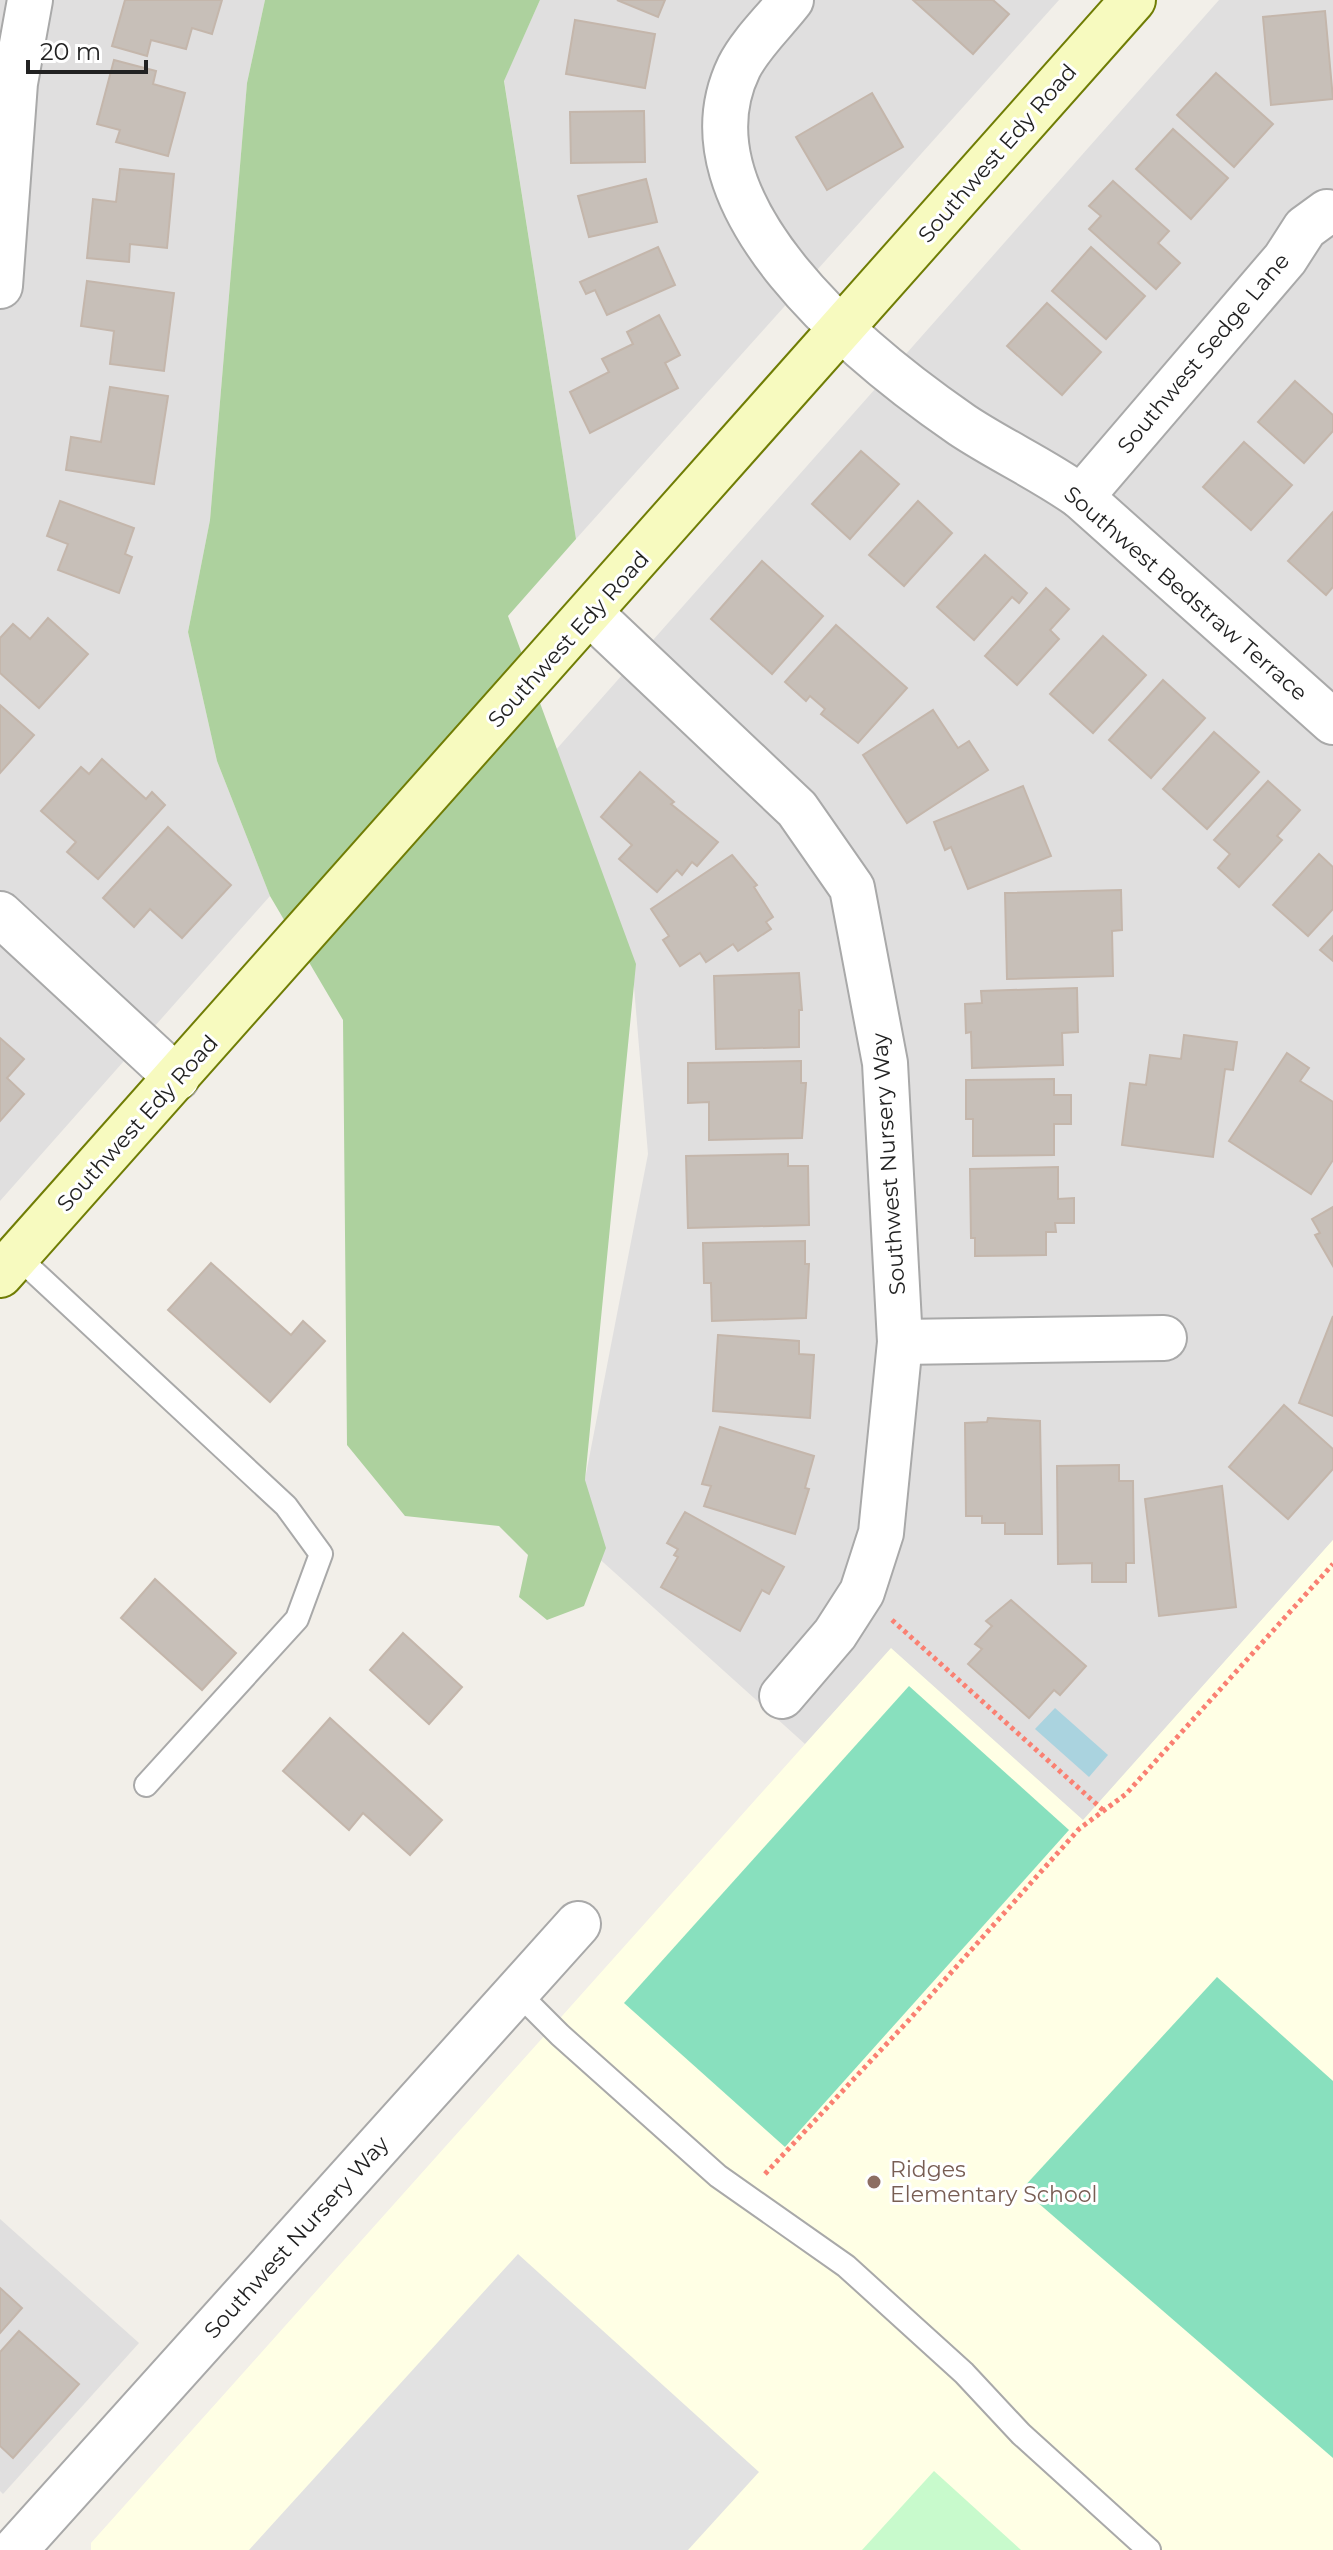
<svg xmlns="http://www.w3.org/2000/svg" width="1333" height="2550" font-family="Montserrat,sans-serif">
<rect width="100%" height="100%" fill="#f2efe9"/>
<g fill="#e0dfdf">
<path d="M0,0H265L247,83L210,520L188,632L217,761L270,896L0,1201Z"/>
<path d="M540,0H1059L576,539L504,80Z"/>
<path d="M1219,0H1333V1540L1083,1821L891,1649L805,1744L574,1536L648,1154L633,975L524,786Z"/>
<path d="M0,2219L139,2343L3,2494L0,2491Z"/>
</g>
<path fill="#ffffe5" d="M1333,1540V2550H91V2543L891,1648L1083,1820Z"/>
<path fill="#add19e" d="M265,0H540L504,81L576,539L508,616L636,964L585,1480L606,1548L584,1606L547,1620L519,1597L528,1555L499,1526L405,1516L347,1445L343,1020L270,896L217,761L188,632L210,520L247,83Z"/>
<path fill="#c8facc" d="M934,2471L1021,2550H862Z"/>
<g fill="#88e0be">
<path d="M909,1686L1069,1830L785,2147L624,2003Z"/>
<path d="M1217,1977L1333,2081V2458L1022,2189Z"/>
</g>
<path fill="#e2e2e2" d="M518,2254L759,2472L688,2550H249Z"/>
<path fill="#aad3df" d="M1055,1708L1108,1755L1089,1777L1035,1729Z"/>
<g fill="#c7bfb8" stroke="#c4b6ab" stroke-width="2">
<path d="M125,0H222L212,34L192,28L186,49L151,40L147,56L112,46Z"/>
<path d="M617,0H665L658,17Z"/>
<path d="M913,0H993L1009,14L973,54Z"/>
<path d="M1325,11L1333,99L1271,105L1263,17Z"/>
<path d="M575,20L655,34L645,88L566,74Z"/>
<path d="M114,60L156,71L153,84L185,93L168,156L116,142L120,130L97,124Z"/>
<path d="M1216,73L1273,124L1234,167L1177,115Z"/>
<path d="M872,93L903,147L827,190L796,137Z"/>
<path d="M644,111L645,162L571,163L570,112Z"/>
<path d="M1173,129L1228,178L1191,219L1136,169Z"/>
<path d="M120,169L174,174L167,248L130,244L129,262L87,258L93,199L116,202Z"/>
<path d="M646,179L657,222L589,237L578,196Z"/>
<path d="M1113,181L1169,231L1158,243L1180,263L1156,289L1089,229L1101,216L1089,206Z"/>
<path d="M658,247L675,285L607,315L595,290L586,294L580,282Z"/>
<path d="M1091,247L1145,296L1106,339L1052,291Z"/>
<path d="M87,281L174,293L164,371L110,364L114,331L81,326Z"/>
<path d="M1047,303L1101,352L1062,395L1007,346Z"/>
<path d="M659,315L680,355L665,363L678,388L590,433L570,392L609,372L602,359L633,344L627,332Z"/>
<path d="M1295,381L1333,415V431L1304,463L1258,422Z"/>
<path d="M110,387L168,396L154,484L66,470L71,437L101,442Z"/>
<path d="M1244,442L1292,485L1251,530L1203,487Z"/>
<path d="M861,451L899,484L850,539L812,504Z"/>
<path d="M60,501L134,528L125,554L132,557L119,593L58,570L68,544L47,536Z"/>
<path d="M918,501L952,533L904,586L869,555Z"/>
<path d="M1333,512V587L1326,595L1288,561Z"/>
<path d="M985,555L1027,593L1019,603L1012,597L974,640L937,607Z"/>
<path d="M762,561L823,616L772,674L711,619Z"/>
<path d="M1046,588L1069,609L1050,630L1059,639L1017,685L985,656Z"/>
<path d="M48,618L88,654L39,708L0,673V638L13,624L30,639Z"/>
<path d="M836,625L907,688L858,743L821,714L825,709L810,696L806,701L785,682Z"/>
<path d="M1103,636L1146,675L1093,733L1050,694Z"/>
<path d="M1163,680L1205,718L1151,778L1109,740Z"/>
<path d="M0,705L34,735L0,773Z"/>
<path d="M933,710L958,748L969,741L988,770L907,823L863,755Z"/>
<path d="M1214,732L1259,772L1207,829L1163,789Z"/>
<path d="M102,759L146,799L152,792L165,805L98,879L67,852L76,842L41,811L81,767L89,774Z"/>
<path d="M640,772L674,802L671,804L718,842L697,866L692,862L682,875L677,870L657,892L619,859L632,845L601,817Z"/>
<path d="M1268,781L1300,810L1277,836L1282,840L1239,887L1218,868L1230,854L1214,840Z"/>
<path d="M1023,786L1051,856L968,889L951,847L945,850L934,822Z"/>
<path d="M168,827L231,885L182,938L150,909L134,927L103,898Z"/>
<path d="M1319,854L1333,867V909L1308,936L1273,905Z"/>
<path d="M732,855L757,885L754,887L773,917L766,922L771,929L738,951L733,944L706,962L700,953L680,966L663,940L669,936L651,909Z"/>
<path d="M1121,890L1122,930L1112,931L1113,976L1007,979L1005,893Z"/>
<path d="M1333,936V961L1320,950Z"/>
<path d="M799,973L802,1010H799V1047L716,1049L714,976Z"/>
<path d="M1077,988L1078,1032L1062,1033L1063,1065L972,1068L971,1032L966,1033L965,1004L982,1003L981,991Z"/>
<path d="M1184,1035L1237,1042L1233,1070L1225,1069L1213,1157L1122,1145L1130,1083L1146,1085L1150,1055L1181,1059Z"/>
<path d="M0,1038L24,1059L7,1078L24,1094L0,1121Z"/>
<path d="M1287,1053L1309,1068L1300,1081L1333,1102V1160L1311,1194L1229,1141Z"/>
<path d="M801,1061V1083H806L802,1138L709,1140V1102L688,1103V1063Z"/>
<path d="M1054,1079V1095H1071V1124H1054V1155L973,1156V1119H966V1080Z"/>
<path d="M788,1154V1166H808L809,1225L688,1228L686,1156Z"/>
<path d="M1058,1167V1199L1074,1198V1223H1055L1056,1232H1046V1255L975,1256V1238H971L970,1169Z"/>
<path d="M1333,1207V1266L1315,1235L1320,1233L1312,1219Z"/>
<path d="M805,1241V1264H809L806,1318L712,1321L711,1283H704L703,1243Z"/>
<path d="M211,1263L291,1335L303,1321L325,1341L270,1402L168,1310Z"/>
<path d="M1333,1316V1416L1299,1403Z"/>
<path d="M718,1335L799,1341V1354L814,1355L810,1418L713,1411Z"/>
<path d="M1284,1405L1333,1449V1469L1288,1519L1229,1467Z"/>
<path d="M988,1418L1040,1421L1042,1534H1005V1523H982V1516H966L965,1423L987,1422Z"/>
<path d="M720,1427L814,1456L805,1488L809,1489L795,1534L704,1506L711,1486L702,1484Z"/>
<path d="M1119,1465V1481H1133L1134,1563H1126V1582H1092V1563L1058,1564L1057,1466Z"/>
<path d="M1222,1486L1236,1607L1159,1616L1145,1499Z"/>
<path d="M685,1512L784,1567L769,1594L762,1590L740,1631L661,1587L678,1557L674,1555L678,1549L667,1543Z"/>
<path d="M155,1579L236,1653L202,1690L121,1618Z"/>
<path d="M1011,1600L1086,1666L1060,1695L1054,1690L1029,1718L968,1664L982,1649L975,1644L992,1626L986,1621Z"/>
<path d="M403,1633L462,1687L429,1724L370,1670Z"/>
<path d="M330,1718L442,1820L410,1855L363,1813L349,1830L283,1771Z"/>
<path d="M0,2288L22,2308L0,2333Z"/>
<path d="M19,2331L79,2384L13,2458L0,2446V2352Z"/>
</g>
<g fill="none" stroke-linecap="round" stroke-linejoin="round">
<g stroke="#a9a9a9" stroke-width="26">
<g id="service">
<path d="M17,1256L286,1506L321,1554L297,1619L146,1785"/>
<path d="M517,1992L560,2035L718,2176L846,2266L964,2373L1021,2434L1149,2550"/>
</g>
</g>
<g stroke="#a9a9a9" stroke-width="48">
<g id="minor">
<path d="M791,0C775,21 751,43 739,67C672,205 865,358 962,425C1001,451 1044,470 1081,497L1333,722"/>
<path d="M0,286L15,83L30,0"/>
<path d="M1081,497L1285,259L1305,228L1327,212L1333,213"/>
<path d="M591,614L797,809L852,888L885,1063L900,1342L881,1533L862,1592L835,1634L782,1696"/>
<path d="M0,914L177,1078"/>
<path d="M900,1342L1164,1338"/>
<path d="M15,2550L578,1924"/>
</g>
</g>
<g stroke="#707d05" stroke-width="48">
<path id="secondary" d="M0,1275L1133,0"/>
</g>
<g stroke="#fa8072" stroke-width="5" stroke-dasharray="4 4" stroke-linecap="butt">
<path d="M892,1620L1103,1810"/>
<path d="M765,2174L908,2021L1079,1829L1126,1794L1333,1564"/>
</g>
<use href="#service" stroke="#fff" stroke-width="22"/>
<use href="#minor" stroke="#fff" stroke-width="44"/>
<use href="#secondary" stroke="#f7fabf" stroke-width="44"/>
</g>
<circle fill="#8d6e63" stroke="#fff" stroke-width="3" cx="874" cy="2182" r="8"/>
<g text-anchor="middle" stroke-width="6" stroke-linejoin="round" paint-order="stroke">
<g font-size="22" fill="#222" stroke="#fff">
<text transform="translate(997 153) rotate(-49)" y="8">Southwest Edy Road</text>
<text transform="translate(1203 353) rotate(-50)" y="8">Southwest Sedge Lane</text>
<text transform="translate(1186 593) rotate(41)" y="8">Southwest Bedstraw Terrace</text>
<text transform="translate(568 639) rotate(-48)" y="8">Southwest Edy Road</text>
<text transform="translate(137 1123) rotate(-48)" y="8">Southwest Edy Road</text>
<text transform="translate(888 1164) rotate(-94)" y="8">Southwest Nursery Way</text>
<text transform="translate(296 2237) rotate(-48)" y="8">Southwest Nursery Way</text>
</g>
<g font-size="22" fill="#785e54" stroke="#fff" text-anchor="start">
<text x="890" y="2177">Ridges<tspan x="890" dy="25">Elementary School</tspan></text>
</g>
</g>
<path d="M28 60v12h118v-12" fill="none" stroke="#222222" stroke-width="4"/>
<text x="40" y="60" font-size="24" fill="#222222" stroke="#ffffff" stroke-width="6" paint-order="stroke">20 m</text>
</svg>
